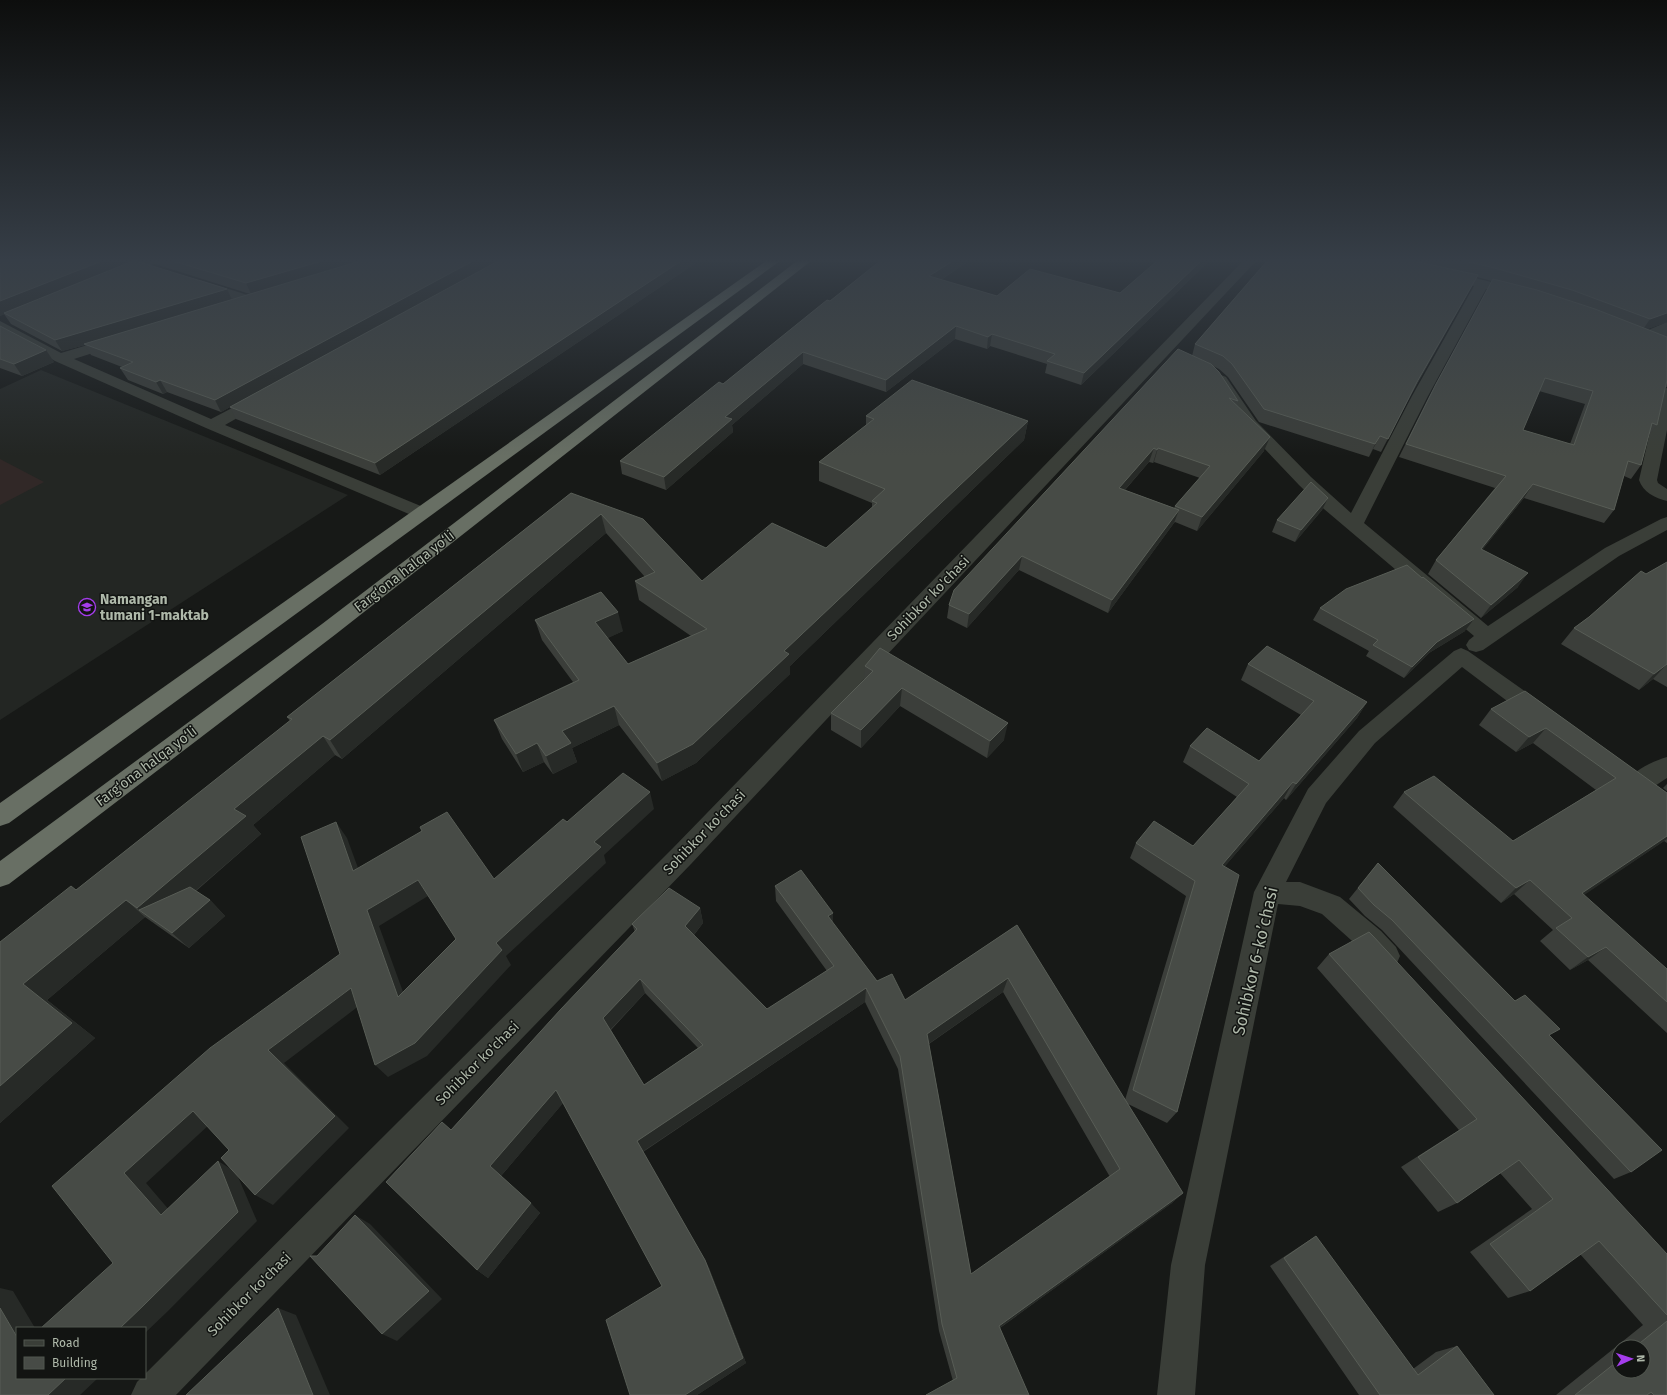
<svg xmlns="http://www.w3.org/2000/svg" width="1667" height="1395" font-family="'Fira Sans',sans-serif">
<rect width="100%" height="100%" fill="#171917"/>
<path fill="#232623" d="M41,370L348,495L0,720V389Z"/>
<path fill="#312827" d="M0,459L44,482L0,505Z"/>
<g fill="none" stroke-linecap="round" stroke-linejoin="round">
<g fill="#3a3e38" fill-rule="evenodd">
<path d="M139,261H156L154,264L121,278H111L110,275L111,272Z"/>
<path d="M1243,261H1256L691,864L176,1395H131L137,1382L141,1378H145V1374L673,848Z"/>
<path d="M1446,271L1524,290L1526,293L1524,296L1519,297L1486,289L1428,396L1364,523L1488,626L1605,548L1661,519L1667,517V530L1619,556L1483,650L1476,652L1469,650L1466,645L1469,640L1474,636L1324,509L1299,485L1244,427L1213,380L1216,377L1221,375L1226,377L1256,421L1311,477L1351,513L1412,396L1474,286L1441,278L1440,275L1441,272Z"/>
<path d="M200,280L254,297L256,300L254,303L249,304L195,287L193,284L195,281Z"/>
<path d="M0,321L61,353L111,338L116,337L121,338L123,341L121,344L74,359L211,419L255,396L260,394L265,396L268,399L265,402L225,425L428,509L431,513L428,517L422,518L416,517L206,428L55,361L0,331Z"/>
<path d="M1667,322V331L1647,341L1642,342L1637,341L1635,338L1637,335Z"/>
<path d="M1667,388V430L1657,480L1658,483L1667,489V501C1655,498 1643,492 1639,480L1659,393L1662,390Z"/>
<path d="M1461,648L1468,651L1547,707L1550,713L1547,719L1539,721L1531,719L1462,667L1375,743L1326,803L1286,882H1300L1340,897L1381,931L1396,947L1400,956L1396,965L1386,969L1376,965L1361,949L1322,914L1300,906L1278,904L1205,1265L1195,1395H1157L1171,1265L1254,892L1308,789L1359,731L1454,651Z"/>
<path d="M1667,757V778C1654,786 1644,796 1629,791L1625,784C1632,771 1653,761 1667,757Z"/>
</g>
<g fill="#686f64" fill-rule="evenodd">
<path d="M766,261H780L9,823L0,826V803Z"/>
<path d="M797,261H811L336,634L9,884L0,887V861L322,624Z"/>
</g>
</g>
<g fill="#3b3e3a" fill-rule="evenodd">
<path d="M0,261L227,289L232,299L250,294L155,264L153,261H496L221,412L167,392L163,394L128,380L120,368L122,367L91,355L85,345L62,351L11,324L4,314L0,316Z"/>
<path d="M498,261H699L380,475L236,419L230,407Z"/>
<path d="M880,261H969L941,280L997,296L1120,293L1157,261H1209L1081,385L1045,373L1047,364L990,346L987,349L955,339L886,392L803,364L732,425L733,432L666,490L622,474L620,461L723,384L830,301Z"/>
<path d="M1267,261H1667V322L1647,329L1660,335L1667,325V387H1665L1657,425L1649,435L1641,465L1631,479L1624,476L1614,510L1604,523L1524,498L1482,550L1518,587L1481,618L1428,574L1436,560L1495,488L1399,457L1429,397L1492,281L1477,277L1411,395L1381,452L1373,449L1369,457L1259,422L1228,377L1219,369L1213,366L1238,401L1237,405L1264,451L1197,531L1175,522L1174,523L1108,613L1019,570L967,628L947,618L949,605L1192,356L1195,344ZM1539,391L1585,404L1570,444L1523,430ZM1149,462L1153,463L1154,462L1200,478L1175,506L1174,508L1125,490Z"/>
<path d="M0,326L54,362L22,376L0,368Z"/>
<path d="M866,416L1028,421L1024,440L790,666V674L696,763L662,781L619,725L572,748L577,762L553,774L544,762L523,772L502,739L494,720L573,682L542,640L535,620L623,631L607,638L628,664L691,636L639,600L635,581L645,577L606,533L342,759L335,755L253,825L261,834L196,891L210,900L225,916L189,948L145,917L47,1000L95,1038L0,1123V942L76,890L290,721L287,717L571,493L702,581L826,548L872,508V503L819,481V462L866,425Z"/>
<path d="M1328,498L1322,510L1295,542L1272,532L1277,520Z"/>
<path d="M1667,562V687L1653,679L1639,690L1561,644L1574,628L1646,574Z"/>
<path d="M1320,608L1465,631L1429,653L1404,678L1366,656L1369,651L1313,620Z"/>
<path d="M1248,664L1367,702L1357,718L1286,800L1284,798L1225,866L1177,1112L1167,1123L1128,1104L1183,1193L1172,1203L1000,1328L1029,1395L953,1381L939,1331L898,1069L865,1002L643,1152L705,1260L709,1268L746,1363L697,1395H630L662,1286L563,1103L501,1176L540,1213L488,1278L477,1270L451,1130L635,932L632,924L700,908L703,923L694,935L767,1009L827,971L776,901L775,886L833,924L877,981L905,1000L1017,925L1125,1100L1186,896L1130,858L1136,843L1193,846L1237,797L1183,762L1190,746L1259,761L1301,715L1241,680ZM1003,992L1110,1177L971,1274L929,1044ZM645,993L698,1048L644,1085L611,1030Z"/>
<path d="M865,666L1004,740L987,758L900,706L861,748L831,730V713L864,680Z"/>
<path d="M1525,691L1667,793V843L1664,841L1583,895L1667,969V1033L1588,960L1570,970L1540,941L1553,930L1514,894L1501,903L1393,807L1404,792L1513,841L1596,790L1533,743L1516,752L1479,725L1491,709Z"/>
<path d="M1667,784V791L1663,788Z"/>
<path d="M1378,863L1550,1036L1631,1172L1614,1179L1382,930L1365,916L1349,899Z"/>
<path d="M1329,954L1667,1254V1395H1556L1643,1325L1580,1254L1530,1291L1508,1298L1470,1252L1532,1209L1500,1173L1457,1203L1438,1212L1401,1167L1459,1130L1317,968ZM1619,1347H1643L1619,1371Z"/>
<path d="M1316,1236L1413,1369L1436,1352L1457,1346L1494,1395H1359L1270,1266L1302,1245Z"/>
</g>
<g fill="#272a27">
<path d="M102,261H135L0,316V301Z"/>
<path d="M322,261H363L251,294L246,283Z"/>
<path d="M473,261H496L221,412L215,400Z"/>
<path d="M681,261H699L380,475L375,463Z"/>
<path d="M953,261H969L928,288L929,276Z"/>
<path d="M1201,261H1209L1081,385L1084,373Z"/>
<path d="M1478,275L1411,395L1381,452L1417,382Z"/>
<path d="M227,289L232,300L84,344L85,345L62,351L55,340Z"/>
<path d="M1667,313V322L1642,331L1650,319Z"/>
<path d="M956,326L955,339L886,392V380Z"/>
<path d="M992,334L990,346L987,349L988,337Z"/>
<path d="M46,350L54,362L22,376L14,364Z"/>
<path d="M803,352V364L732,425L733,432L666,490L664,477L725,417Z"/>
<path d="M160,380L167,392L163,394L156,382Z"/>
<path d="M1028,421L1024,440L790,666V674L696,763L662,781L657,763L784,651Z"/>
<path d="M1380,436L1373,449L1369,457L1375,444Z"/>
<path d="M1270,437L1264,451L1197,531L1202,517Z"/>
<path d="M1154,448L1149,462L1115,501L1119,488Z"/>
<path d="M1158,448L1154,462L1153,463L1157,450Z"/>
<path d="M1533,484L1524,498L1472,563L1481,549Z"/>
<path d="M1328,498L1322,510L1295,542L1301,530Z"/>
<path d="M1179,510L1174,523L1108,613L1112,600Z"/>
<path d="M601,514L606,533L342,759L330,740Z"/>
<path d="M1022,556L1019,570L967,628L969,614Z"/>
<path d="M1528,573L1518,587L1481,618L1491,605Z"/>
<path d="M618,612L623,631L600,642L595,622Z"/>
<path d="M1474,619L1465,631L1429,653L1404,678L1412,667L1437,642Z"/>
<path d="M1667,664L1653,679L1639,690L1654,674Z"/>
<path d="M902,688L900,706L861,748V730Z"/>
<path d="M1367,702L1357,718L1286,800L1296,784Z"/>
<path d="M614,706L619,725L572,748L577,762L553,774L546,756L562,731Z"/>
<path d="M1008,723L1004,740L987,758L990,741Z"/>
<path d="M1546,728L1533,743L1516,752L1529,737Z"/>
<path d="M323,736L335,755L253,825L261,834L158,923L139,910L156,925L137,908L234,809Z"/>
<path d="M537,743L544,762L523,772L516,754Z"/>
<path d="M1293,782L1284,798L1213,880L1222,865Z"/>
<path d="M650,792L654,809L604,855L606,863L506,956L511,965L427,1056L388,1077L375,1065L496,943L594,842Z"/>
<path d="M336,822L347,838L365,887L353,871Z"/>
<path d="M1667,836V839L1664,841L1565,908L1582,893Z"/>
<path d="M418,880L428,896L379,926L410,1011L398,997L367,910Z"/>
<path d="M1530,880L1514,894L1501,903L1516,888Z"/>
<path d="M126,900L145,917L47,1000L95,1038L0,1123V1086L23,984Z"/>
<path d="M210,900L225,916L189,948L172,933Z"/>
<path d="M700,908L703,923L689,941L685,926Z"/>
<path d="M833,913V928L828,916Z"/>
<path d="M1606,947L1588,960L1570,970L1588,957Z"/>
<path d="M1008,978L1003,992L924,1047L927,1034Z"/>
<path d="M640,979L645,993L609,1031L603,1018Z"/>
<path d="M351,988L364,1002L284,1063L349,1128L273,1205L255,1195L268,1050Z"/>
<path d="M866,988L865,1002L642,1152L637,1141Z"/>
<path d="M556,1090L564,1102L500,1177L490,1166Z"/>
<path d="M193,1111L211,1123L146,1183L182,1225L161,1215L124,1173Z"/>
<path d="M218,1161L236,1172L257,1221L168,1311L145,1333V1328H120Z"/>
<path d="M1183,1193L1172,1203L994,1332L999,1326Z"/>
<path d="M531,1203L540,1213L488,1278L477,1270Z"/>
<path d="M355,1215L370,1224L442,1299L397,1341L382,1334Z"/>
<path d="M705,1260L709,1268L746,1363L697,1395H685Z"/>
<path d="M0,1288L13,1291L35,1328H17V1337L0,1308Z"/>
<path d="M278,1308L296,1315L330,1395H313Z"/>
<path d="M66,1378H98L80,1395H48Z"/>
</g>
<g fill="#474b46" stroke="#585d56" fill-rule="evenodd">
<path d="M0,261H102L0,301Z"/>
<path d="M133,261H136L227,289L55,340L4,313Z"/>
<path d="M173,261H322L246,283Z"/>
<path d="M360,261H473L215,400L160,380L156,382L120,368L133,362L84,344Z"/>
<path d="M498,261H681L375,463L230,407Z"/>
<path d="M880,261H953L929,276L997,296L1030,269L1120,293L1157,261H1201L1084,373L1047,361L1055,354L992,334L988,337L956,326L886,380L803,352L725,417L732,419L664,477L620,461L719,382L723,384L827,300L830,301Z"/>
<path d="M1267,261H1414L1478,275L1417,382L1388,439L1380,436L1375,444L1264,409L1232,364L1223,356L1195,344Z"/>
<path d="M1464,261H1667V313L1650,319L1572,290L1491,267Z"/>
<path d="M1493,279L1537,290L1595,309L1667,337V380L1657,425L1652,423L1641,465L1628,461L1614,510L1533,484L1481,549L1528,573L1491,605L1436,560L1506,476L1406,444L1436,384ZM1545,378L1593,391L1574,445L1523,430Z"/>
<path d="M0,326L46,350L14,364L0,359Z"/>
<path d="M1178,349L1211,364L1219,372L1238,401L1229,398L1270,437L1202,517L1175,506L1210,466L1158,448L1157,450L1154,448L1119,488L1179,510L1112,600L1022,556L969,614L949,605L954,590Z"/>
<path d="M912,380L1028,421L784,651L789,654L693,744L657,763L614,706L562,731L571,743L546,756L537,743L516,754L494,720L579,680L535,620L601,592L618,612L595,622L628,664L707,629L635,581L655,572L601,514L330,740L323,736L234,809L246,816L137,908L126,900L23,984L72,1023L0,1086V942L71,886L76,890L292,719L287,717L571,493L643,519L702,581L772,523L826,548L877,503L872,501L885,489L819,462L874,419L866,416Z"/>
<path d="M1311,482L1328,498L1301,530L1277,520Z"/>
<path d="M1667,562V664L1654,674L1574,628L1589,617L1641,571L1646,574Z"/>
<path d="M1407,565L1422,578L1423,577L1474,619L1437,642L1412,667L1373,645L1378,640L1320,608L1346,589Z"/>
<path d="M1267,646L1367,702L1296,784L1293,782L1222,865L1239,875L1177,1112L1133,1090L1195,881L1136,843L1154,821L1193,846L1249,784L1190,746L1207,728L1259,761L1314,701L1248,664Z"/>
<path d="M880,648L1008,723L990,741L902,688L861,730L831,713L873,671L865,666Z"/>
<path d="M1525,691L1667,793V836L1582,893L1667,969V1002L1606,947L1588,957L1556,928L1572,918L1530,880L1516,888L1404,792L1434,776L1513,841L1616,778L1546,728L1529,737L1491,709Z"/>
<path d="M623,773L650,792L594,842L601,847L496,943L502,950L415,1043L375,1065L351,988L268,1050L335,1116L255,1195L221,1158L229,1150L193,1111L124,1173L161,1215L218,1161L238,1212L145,1304L120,1328H41L113,1263L52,1186L210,1048L340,954L301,837L336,822L353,871L422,831L420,827L447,812L494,879L563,819L567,822ZM418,880L456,939L398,997L367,910Z"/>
<path d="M1378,863L1515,1001L1525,995L1560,1029L1549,1035L1662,1150L1631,1172L1392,920L1374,905L1358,888Z"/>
<path d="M801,870L833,913L828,916L877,981L892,974L905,1000L1017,925L1183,1193L999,1326L1029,1395H926L957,1378L942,1324L900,1056L866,988L637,1141L705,1260L743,1358L685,1395H630L606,1320L662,1286L556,1090L490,1166L531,1203L477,1270L386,1182L442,1122L451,1130L561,1009L637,929L632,924L669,888L700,908L685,926L767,1009L834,966L775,886ZM1008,978L1120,1169L971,1274L927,1034ZM640,979L703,1045L644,1085L603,1018Z"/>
<path d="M190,887L210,900L172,933L139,910Z"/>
<path d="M1369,932L1373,936L1667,1254V1315L1599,1241L1530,1291L1490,1244L1553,1199L1519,1160L1457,1203L1418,1157L1477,1119L1329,954Z"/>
<path d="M355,1215L429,1291L382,1334L310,1256H317Z"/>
<path d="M1316,1236L1418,1375L1457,1346L1494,1395H1380L1284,1258Z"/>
<path d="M0,1308L17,1337V1378H66L48,1395H0Z"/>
<path d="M278,1308L313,1395H186Z"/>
<path d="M1667,1321V1395H1654L1651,1392L1647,1395H1575L1619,1360V1371H1643V1347H1635Z"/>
</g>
<linearGradient id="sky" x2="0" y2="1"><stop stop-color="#0d0e0d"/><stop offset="0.57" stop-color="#363e47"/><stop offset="1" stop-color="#363e47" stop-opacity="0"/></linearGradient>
<rect width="1667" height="456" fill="url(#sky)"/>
<defs>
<g id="school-ring" transform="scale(0.9)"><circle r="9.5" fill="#121412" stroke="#a43cec" stroke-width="1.5"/><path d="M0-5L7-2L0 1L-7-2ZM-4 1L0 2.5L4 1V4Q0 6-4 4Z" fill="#a43cec"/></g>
</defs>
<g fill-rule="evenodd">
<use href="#school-ring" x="87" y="607"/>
</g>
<g text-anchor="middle" stroke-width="3" stroke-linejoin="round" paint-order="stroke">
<g font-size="14" fill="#afb9aa" stroke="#121412">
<text transform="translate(404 571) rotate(-38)" y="5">Farg‘ona halqa yo‘li</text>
<text transform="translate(928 598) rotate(-46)" y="5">Sohibkor ko'chasi</text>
<text transform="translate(146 766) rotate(-37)" y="5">Farg‘ona halqa yo‘li</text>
<text transform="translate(704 832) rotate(-46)" y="5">Sohibkor ko'chasi</text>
<text transform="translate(477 1063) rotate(-45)" y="5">Sohibkor ko'chasi</text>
<text transform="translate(249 1294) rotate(-45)" y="5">Sohibkor ko'chasi</text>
</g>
<g font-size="14" font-weight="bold" fill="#afb9aa" stroke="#121412" text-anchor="start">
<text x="100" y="604">Namangan<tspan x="100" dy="16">tumani 1-maktab</tspan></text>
</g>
<g font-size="17" fill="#afb9aa" stroke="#121412">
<text transform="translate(1255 961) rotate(-77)" y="6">Sohibkor 6-koʼchasi</text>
</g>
</g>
<rect x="16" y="1327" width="130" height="52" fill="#121412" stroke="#51564f"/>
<rect x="24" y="1340" width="20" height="6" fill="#3a3e38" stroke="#51564f"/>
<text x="52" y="1347" font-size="12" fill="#afb9aa">Road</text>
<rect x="24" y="1357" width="20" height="12" fill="#474b46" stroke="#51564f"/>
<text x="52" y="1367" font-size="12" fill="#afb9aa">Building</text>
<g transform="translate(1631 1359) rotate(87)"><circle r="19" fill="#121412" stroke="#51564f"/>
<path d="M0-3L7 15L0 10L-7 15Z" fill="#a43cec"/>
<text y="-6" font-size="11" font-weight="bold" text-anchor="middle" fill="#afb9aa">N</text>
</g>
</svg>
